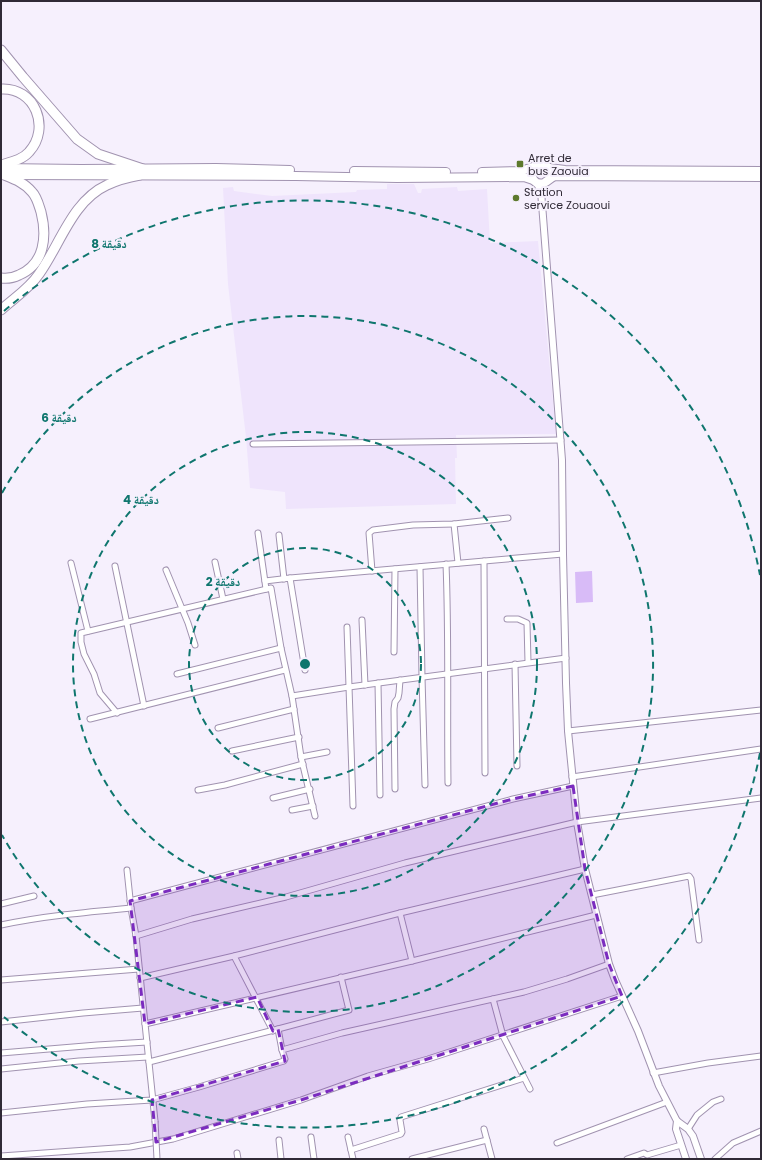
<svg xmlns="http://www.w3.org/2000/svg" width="762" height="1160" font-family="Poppins,'Noto Naskh Arabic',sans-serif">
<rect width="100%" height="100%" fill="#f6f0fd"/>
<path fill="#efe4fc" d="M387,184H414L418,193H421L422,189L457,187L458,191L487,189L490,243L538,241L556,434L456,435L457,458H455L456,504L286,509L285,492L250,488L246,437L228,284L223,188L233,187L234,191L272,196L356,192L357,190L387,189Z"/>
<path fill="#d8bbf7" d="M592,571L593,602L576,603L575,572Z"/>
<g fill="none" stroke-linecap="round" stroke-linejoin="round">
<g stroke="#a193b0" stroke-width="7">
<g id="minor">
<path d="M253,444L561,440"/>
<path d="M454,524L458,563"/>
<path d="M258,533L266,589"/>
<path d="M279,535L284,579"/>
<path d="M484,561L485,773"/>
<path d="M215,562L223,599"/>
<path d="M71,563L88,631"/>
<path d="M446,564C449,637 447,710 448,783"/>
<path d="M115,566L144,706"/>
<path d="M420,567L422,677L425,785"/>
<path d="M166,570L188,623L195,645"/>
<path d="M372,571L369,533L373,530L413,525L454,524L508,518"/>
<path d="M290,578L563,554"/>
<path d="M265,581L290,578L305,670"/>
<path d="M507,619H518L527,623L528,662"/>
<path d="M362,620L365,685"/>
<path d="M347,627L353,806"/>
<path d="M394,652L395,569"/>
<path d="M515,664L517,766"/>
<path d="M177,674L281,648"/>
<path d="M378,683L380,795"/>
<path d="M292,696L349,687L566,658"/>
<path d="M117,713L100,693L94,674L84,654L81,642V633L271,588L281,648L292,696L301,757L315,816"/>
<path d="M90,719L285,670"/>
<path d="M218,728L294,709"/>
<path d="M568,731L761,710"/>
<path d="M232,751L299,737"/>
<path d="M301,757L327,752"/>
<path d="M572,777L761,749"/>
<path d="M395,789L394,709L395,702L398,698L399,693L400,680"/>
<path d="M198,790L225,785L303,764"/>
<path d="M273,798L310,789"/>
<path d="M292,810L313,806"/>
<path d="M127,870L131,908L136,936L155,1121"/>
<path d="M592,895L689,876L691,879L699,940"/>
<path d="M130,901L513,799L573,786"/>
<path d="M1,904L34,896"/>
<path d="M400,913L412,961"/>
<path d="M1,925C44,916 88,912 131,908"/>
<path d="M136,936L192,919L286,897L405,863L577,822L761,798"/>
<path d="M234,956L273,1031"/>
<path d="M140,978L234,956L400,913L585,869"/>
<path d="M1,980L139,969"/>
<path d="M493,999L503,1036L530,1089"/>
<path d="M1,1022L83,1013L143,1008"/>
<path d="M145,1024L412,961L596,915"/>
<path d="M278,1029L282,1050"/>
<path d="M1,1053L97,1045L147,1042"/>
<path d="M149,1062L278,1029L349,1010L341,977"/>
<path d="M1,1069L79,1061L148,1057"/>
<path d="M653,1073L708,1063L761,1056"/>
<path d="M1,1113L87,1104L152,1100L199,1087L284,1061L285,1059L282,1050L342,1033L524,992L567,979L609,964"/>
<path d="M484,1129L492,1159"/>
<path d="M688,1129L697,1115L713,1102L721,1099"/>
<path d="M311,1137L314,1159"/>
<path d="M348,1137L353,1159"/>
<path d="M279,1140L281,1159"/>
<path d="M557,1143L667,1102"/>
<path d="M351,1150L401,1134L402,1132L400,1120L401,1117L524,1078"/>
<path d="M237,1153L238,1159"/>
<path d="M1,1156L130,1147L173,1139L301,1100L368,1076L428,1059L622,996"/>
<path d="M412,1159L487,1140"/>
<path d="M627,1159L644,1153L647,1155L681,1145"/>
<path d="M715,1159L733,1143L761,1131"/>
</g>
</g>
<g stroke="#a193b0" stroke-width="8">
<g id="tertiary">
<path d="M536,182L541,191L562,460L563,554L566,683L568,731L577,822L585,869L609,964L615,980L638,1031L659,1086L677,1121L688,1129L693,1136L701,1159"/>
<path d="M677,1121L676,1129L686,1159"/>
</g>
</g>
<g stroke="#a193b0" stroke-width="10">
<g id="trunk">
<path d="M1,168L81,169L216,168L290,170"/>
<path d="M549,168L565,170L761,171"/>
<path d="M354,171L446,172"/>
<path d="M482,172L521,171L533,167"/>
<path d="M6,175L296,176L397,178L524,177L533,180"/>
<path d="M550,178V170L545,164H537L531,170C530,177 535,186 544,183C548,181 550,178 555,176L761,177"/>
</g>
</g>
<g stroke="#a193b0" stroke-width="11">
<g id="motorway">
<path d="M1,50L23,77L77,139L98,154L143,169"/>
<path d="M1,89C35,87 51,128 29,152C22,160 11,162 1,165"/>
<path d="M1,278C8,279 13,278 19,275C45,264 47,236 41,212C39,206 37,197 32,192C25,183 14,179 4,175"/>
<path d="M1,310C14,298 29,289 39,274C60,245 72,201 107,185C117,180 129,177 140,175"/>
</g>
</g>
<use href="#minor" stroke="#fff" stroke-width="5"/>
<use href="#tertiary" stroke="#fff" stroke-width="6"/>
<use href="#trunk" stroke="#fff" stroke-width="8"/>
<use href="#motorway" stroke="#fff" stroke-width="9"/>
<g stroke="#a193b0" stroke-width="7" stroke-linecap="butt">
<path id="minor-bridge" d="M155,1121L157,1159"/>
</g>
<use href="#minor-bridge" stroke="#fff" stroke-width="5"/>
</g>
<path fill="#7b2cbf" fill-opacity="0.2" stroke="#7b2cbf" stroke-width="3" stroke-dasharray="8 5" stroke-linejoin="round" d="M573,786L585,869L609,964L622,996L301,1100L156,1142L152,1100L285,1061L278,1029L273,1031L257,997L145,1024L130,901L513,799Z"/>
<g fill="none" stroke="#0f766e" stroke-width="2" stroke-dasharray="7 5">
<circle cx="305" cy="664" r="116"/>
<circle cx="305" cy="664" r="232"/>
<path d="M2 493A348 348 0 1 1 2 835"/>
<path d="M760 753A464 464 0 0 1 4 1017M4 311A464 464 0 0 1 760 575"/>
</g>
<g fill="#5d792d" stroke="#f6f0fd" stroke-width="1.5">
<rect x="516" y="160" width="8" height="8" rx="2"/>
<circle cx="516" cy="198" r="4"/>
</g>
<g text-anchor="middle" stroke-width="4" stroke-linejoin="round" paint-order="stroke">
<g font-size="11" fill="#302a36" stroke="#f6f0fd" text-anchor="start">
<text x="528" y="162">Arret de<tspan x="528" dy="13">bus Zaouia</tspan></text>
<text x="524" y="196">Station<tspan x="524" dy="13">service Zouaoui</tspan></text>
</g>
</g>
<circle cx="305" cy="664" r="6" fill="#0f766e" stroke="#f6f0fd" stroke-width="2"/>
<g font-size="12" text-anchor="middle" font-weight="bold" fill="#0f766e" stroke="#f6f0fd" stroke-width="4" stroke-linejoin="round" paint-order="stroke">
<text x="109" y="248">8 دقيقة</text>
<text x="59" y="422">6 دقيقة</text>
<text x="141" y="504">4 دقيقة</text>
<text x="223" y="586">2 دقيقة</text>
</g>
<rect width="762" height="1160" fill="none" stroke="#302a36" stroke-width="4"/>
</svg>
